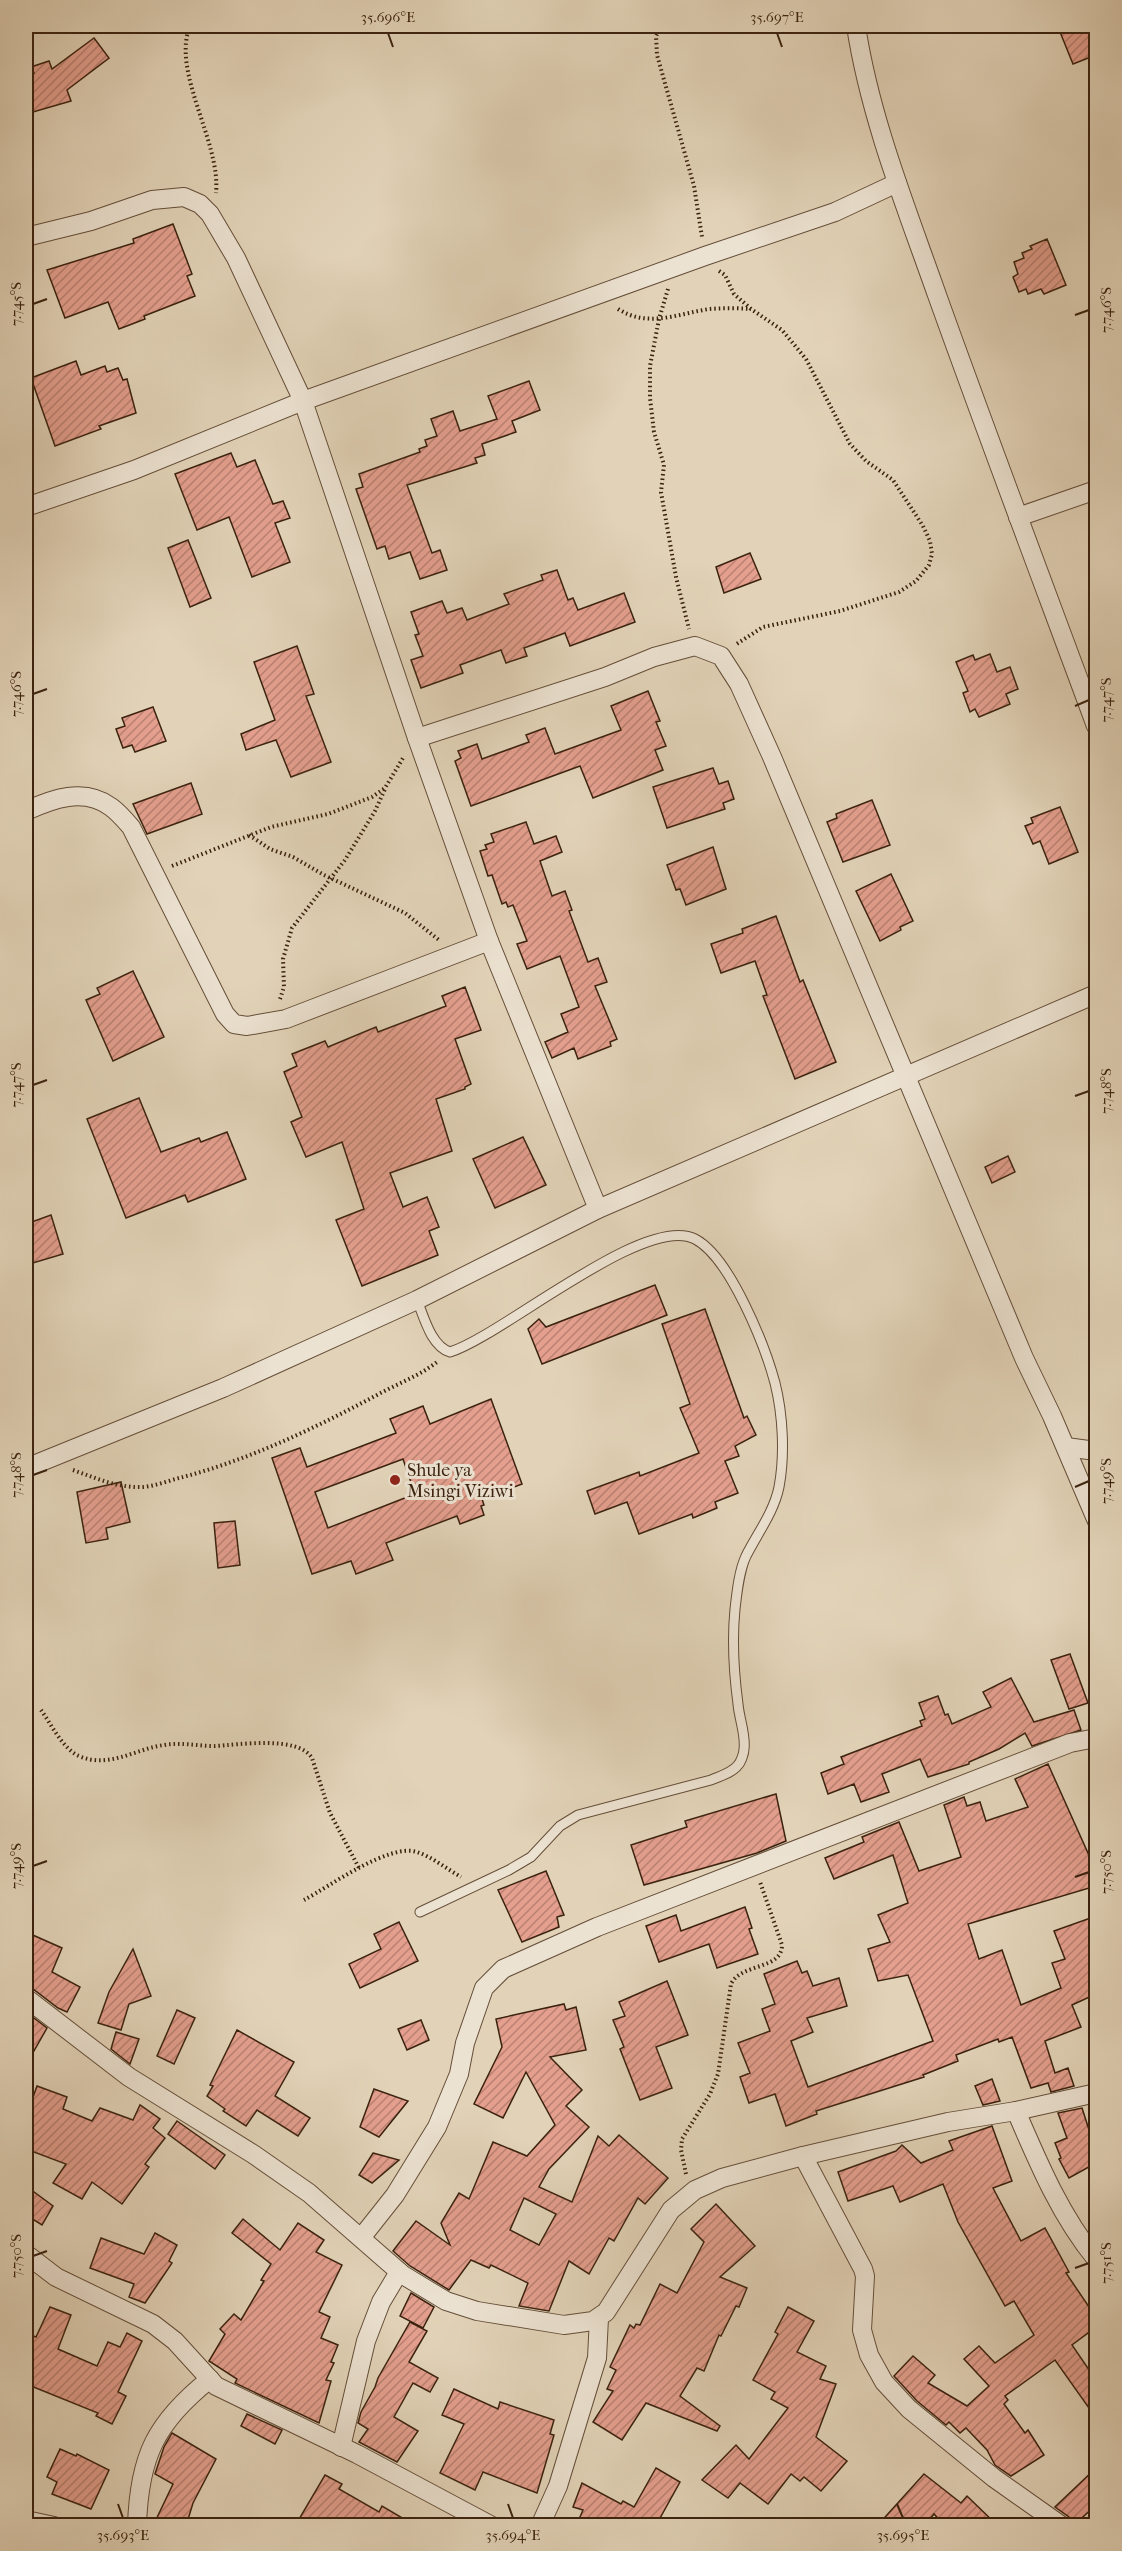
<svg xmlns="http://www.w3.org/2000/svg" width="1122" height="2551" font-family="'IM FELL French Canon',serif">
<defs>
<pattern id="building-hatch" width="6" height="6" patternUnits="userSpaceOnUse" patternTransform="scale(1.5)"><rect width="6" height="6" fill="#e49f8e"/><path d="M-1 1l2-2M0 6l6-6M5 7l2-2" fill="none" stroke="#ba8172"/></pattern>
</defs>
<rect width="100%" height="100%" fill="#e2d3b8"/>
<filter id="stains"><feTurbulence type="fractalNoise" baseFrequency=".00333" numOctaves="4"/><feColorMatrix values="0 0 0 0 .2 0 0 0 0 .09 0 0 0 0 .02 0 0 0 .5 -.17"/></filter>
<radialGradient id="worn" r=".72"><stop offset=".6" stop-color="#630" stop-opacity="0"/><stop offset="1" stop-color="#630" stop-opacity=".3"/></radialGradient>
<g fill="url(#building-hatch)" stroke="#3b220f" stroke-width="1.5" fill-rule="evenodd">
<path d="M1077,26H1096V55L1073,64L1060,32Z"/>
<path d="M94,38L109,58L67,90L71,101L26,114V76L34,73L31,67L49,61L52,69Z"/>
<path d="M173,224L192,274L187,276L195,296L144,316L145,319L119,329L108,302L65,318L47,270L134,243L133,239Z"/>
<path d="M1047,239L1066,285L1044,294L1041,289L1028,294L1026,289L1019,292L1013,277L1018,274L1014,262L1024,258L1022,253L1032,249L1030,246Z"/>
<path d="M76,361L81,375L105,366L107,372L118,368L123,380L127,379L136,413L99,426L101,429L55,446L31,378Z"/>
<path d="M529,381L540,410L512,421L516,432L482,444L485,455L475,458L477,463L407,485L432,553L440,550L447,570L420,579L410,552L389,559L385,546L377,549L356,489L363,487L359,474L420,452L419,449L427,446L425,440L437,436L431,419L453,411L460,431L497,419L488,396Z"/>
<path d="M231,453L237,467L255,460L273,504L283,501L290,518L275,523L290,562L252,577L229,517L197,530L175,474Z"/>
<path d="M188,540L211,598L190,607L168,548Z"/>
<path d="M750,553L761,579L724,593L716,567Z"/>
<path d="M557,570L568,600L573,598L578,610L624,593L635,622L570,646L565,633L524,648L527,656L506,663L501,650L460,665L463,673L421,688L411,660L423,656L415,635L419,634L411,612L442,601L447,613L462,608L467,620L509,604L504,594L543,580L541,575Z"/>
<path d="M297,646L314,694L306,696L331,762L291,777L276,740L246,750L241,734L275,720L254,662Z"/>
<path d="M990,654L997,672L1010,667L1018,689L1006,694L1010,704L979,717L975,709L970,712L963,693L968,691L956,662L973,655L975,660Z"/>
<path d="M648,691L660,721L656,722L666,746L655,750L663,770L593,798L580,766L471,806L455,761L461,758L458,751L477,744L482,759L529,742L526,735L545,728L555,754L621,730L611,706Z"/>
<path d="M153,707L166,741L135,752L132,745L123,748L116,729L125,726L122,718Z"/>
<path d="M713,768L719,784L728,781L734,799L723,803L725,809L667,828L653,787Z"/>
<path d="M191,783L202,814L147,834L133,804Z"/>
<path d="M872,800L890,845L843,862L827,822L837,818L836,814Z"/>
<path d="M1060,807L1078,852L1049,864L1040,841L1033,844L1025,826L1033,823L1031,818Z"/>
<path d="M526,822L534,844L556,836L562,852L540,861L552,896L565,891L572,910L569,911L588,962L598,958L607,982L595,986L617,1039L610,1042L611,1046L578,1059L574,1048L552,1058L545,1042L568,1032L561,1014L579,1007L560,956L527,969L517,944L527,941L513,905L508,907L506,902L502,904L492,875L488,876L480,851L487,849L485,845L494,842L491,834Z"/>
<path d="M713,847L726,889L686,905L680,889L676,890L667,865Z"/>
<path d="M891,874L913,921L900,927L901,930L880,941L856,891Z"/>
<path d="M776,916L800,982L803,980L836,1062L795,1079L763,996L767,995L755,961L721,973L711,944L743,933L742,929Z"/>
<path d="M133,971L164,1037L113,1061L86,1000L100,994L97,988Z"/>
<path d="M465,987L481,1030L455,1039L471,1084L465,1087V1089L436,1099L452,1151L390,1173L403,1207L427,1197L439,1227L429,1231L438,1255L362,1286L336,1220L364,1209L342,1142L306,1157L291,1122L302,1117L284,1072L297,1066L292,1054L325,1041L328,1047L376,1027L378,1032L446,1006L442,996Z"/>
<path d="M139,1098L161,1152L199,1138L201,1142L227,1132L246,1179L188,1202L185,1195L126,1218L87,1119Z"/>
<path d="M523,1137L546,1185L495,1208L473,1159Z"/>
<path d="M1008,1156L1015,1172L992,1183L985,1167Z"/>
<path d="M51,1215L63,1254L26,1265V1224Z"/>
<path d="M655,1285L667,1315L542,1364L528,1329L539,1319L546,1327Z"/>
<path d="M705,1309L744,1418L747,1416L756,1435L735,1446L739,1456L725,1461L738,1493L715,1502L717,1508L693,1518L692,1514L639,1534L627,1502L595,1514L587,1491L639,1472L640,1476L699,1453L680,1408L690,1404L662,1324Z"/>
<path d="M491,1399L522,1484L482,1499L484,1505L481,1506L484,1515L460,1524L457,1516L386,1543L393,1560L356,1574L351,1561L312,1574L272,1458L300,1448L307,1467L396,1433L390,1419L423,1406L430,1424ZM403,1459L415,1494L328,1528L315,1492Z"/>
<path d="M121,1482L130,1522L106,1528L108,1539L86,1543L77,1492Z"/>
<path d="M235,1521L240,1565L218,1568L214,1523Z"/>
<path d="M1070,1654L1088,1703L1069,1709L1051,1660Z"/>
<path d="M1011,1678L1034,1722L1074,1710L1081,1730L1032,1746L1025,1733L999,1749L969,1762V1764L928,1777L920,1759L882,1774L889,1792L861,1802L854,1784L828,1794L821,1773L844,1764L841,1757L922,1726L920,1721L925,1719L919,1703L938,1696L945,1715L948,1714L952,1724L991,1707L983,1692Z"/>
<path d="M1048,1764L1096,1871V1886L968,1924L979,1959L1002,1950L1021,2005L1061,1988L1052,1963L1065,1959L1054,1931L1096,1916V1994L1072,2005L1081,2027L1045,2041L1055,2073L1068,2068L1074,2086L1051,2092L1048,2083L1031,2088L1012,2037L999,2042L998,2039L956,2055L958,2061L923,2075L924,2077L816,2111L817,2114L786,2126L775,2094L749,2103L740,2077L750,2073L738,2043L770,2031L762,2009L775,2004L764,1974L797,1961L802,1973L807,1971L813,1986L839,1978L847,2006L807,2018L813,2032L791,2041L808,2087L933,2041L908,1975L878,1981L868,1949L890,1942L878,1915L908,1903L893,1855L834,1879L825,1858L864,1842L862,1837L899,1822L919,1871L961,1857L944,1805L964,1797L967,1806L980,1802L986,1821L1028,1807L1015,1779Z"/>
<path d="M776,1794L786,1841L757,1853L644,1885L631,1845L687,1827L685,1821Z"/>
<path d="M546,1871L564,1915L557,1917L559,1927L522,1942L498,1890Z"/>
<path d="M745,1907L752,1928L749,1929L758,1954L717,1968L709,1944L659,1962L646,1926L676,1915L681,1931Z"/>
<path d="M399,1922L418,1961L360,1988L349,1964L381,1949L374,1934Z"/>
<path d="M26,1932L62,1948L52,1972L80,1987L67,2012L58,2008L33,1989L26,1987Z"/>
<path d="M133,1949L151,1996L129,2004L121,2030L98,2023L109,1992Z"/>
<path d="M667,1981L688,2035L656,2047L672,2088L640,2100L620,2049L624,2047L613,2020L625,2016L619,2002Z"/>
<path d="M564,2004L566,2010L576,2007L586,2050L550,2057L582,2090L566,2106L589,2127L549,2169L539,2187L572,2202L598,2136L609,2146L619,2135L668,2178L645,2204L638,2198L614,2241L609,2238L589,2274L569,2261L549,2311L519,2306L528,2283L491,2265L489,2268L471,2260L449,2290L410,2266L393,2251L416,2221L450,2245L441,2223L459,2193L469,2199L493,2142L527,2156L555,2125L526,2072L503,2118L474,2104L502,2047L496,2019ZM524,2198L556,2214L539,2245L510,2230Z"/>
<path d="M177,2010L195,2018L174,2064L157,2056Z"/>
<path d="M26,2012L47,2028L26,2065Z"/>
<path d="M421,2020L429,2040L407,2050L398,2029Z"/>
<path d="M237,2030L294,2062L275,2096L310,2118L298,2136L257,2110L246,2126L223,2111L225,2109L207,2096L213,2086L210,2085Z"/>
<path d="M116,2032L139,2039L130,2064L111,2049Z"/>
<path d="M992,2079L1000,2101L983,2105L975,2086Z"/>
<path d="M37,2086L67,2097L63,2109L92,2121L100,2108L133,2120L140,2105L160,2119L153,2128L165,2138L145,2164L149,2167L122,2204L92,2182L82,2199L53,2183L66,2164L26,2149V2117Z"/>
<path d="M374,2089L408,2101L379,2137L360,2127Z"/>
<path d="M1082,2108L1091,2136L1096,2132V2163L1069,2178L1059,2159L1061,2158L1055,2143L1067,2138L1058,2113Z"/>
<path d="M177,2121L225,2155L215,2169L168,2134Z"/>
<path d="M992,2126L1012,2181L993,2188L1021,2241L1045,2228L1069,2272L1066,2273L1089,2307L1096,2302V2327L1072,2345L1096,2380V2418L1055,2360L1005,2396L1008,2400L1004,2404L1025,2433L1028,2430L1044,2455L1011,2476L995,2465L987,2450L966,2428L960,2433L949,2422L946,2425L917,2401L894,2376L913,2356L935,2375L928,2383L967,2406L989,2386L964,2359L979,2346L995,2363L1034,2335L1014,2301L1005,2306L958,2222L943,2184L900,2202L893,2186L848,2201L838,2172L896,2151L902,2145L921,2163L953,2150L949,2141Z"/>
<path d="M373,2153L399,2160L372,2183L359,2175Z"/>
<path d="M26,2186L53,2206L42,2225L26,2215Z"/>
<path d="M716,2204L755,2246L720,2277L747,2288L739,2307L736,2306L721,2336L719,2335L704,2371L697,2368L680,2396L720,2426L717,2431L646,2403L622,2440L593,2422L613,2391L607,2389L616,2370L610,2367L630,2325L634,2328L636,2324L640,2325L660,2284L677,2293L704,2242L691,2229Z"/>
<path d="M243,2219L280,2250L298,2223L324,2240L316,2252L342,2265L319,2312L330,2317L321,2338L338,2345L331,2362L334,2363L326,2380L331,2381L319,2423L235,2383L237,2379L209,2361L225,2334L220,2329L234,2314L241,2320L264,2281L261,2280L271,2264L232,2233Z"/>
<path d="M155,2233L177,2245L169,2261L172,2263L145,2303L129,2297L134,2284L90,2268L101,2238L144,2254Z"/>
<path d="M411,2293L434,2307L423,2328L400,2316Z"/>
<path d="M50,2307L71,2315L58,2349L97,2366L108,2342L120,2347L127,2333L142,2341L118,2392L126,2396L112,2424L96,2416L98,2413L26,2384V2333L36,2337Z"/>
<path d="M788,2307L814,2321L797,2352L826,2366L820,2379L836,2384L816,2437L847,2461L821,2491L804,2477L800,2481L791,2474L768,2504L740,2483L728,2498L702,2480L736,2445L749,2459L788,2408L771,2399L775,2392L753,2380L778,2334L775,2332Z"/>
<path d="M410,2322L427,2331L409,2362L438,2378L430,2392L413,2383L394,2417L418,2431L397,2462L359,2442L368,2429L358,2423L361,2412L375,2387L378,2378Z"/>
<path d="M454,2389L498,2409L500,2402L554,2420L550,2434L554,2435L537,2493L483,2472L475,2490L440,2473L464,2424L442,2415Z"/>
<path d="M247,2414L282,2430L275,2444L241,2426Z"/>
<path d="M172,2433L216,2459L193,2503L186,2526H153L173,2484L155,2474L164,2447Z"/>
<path d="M60,2449L76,2456L77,2454L109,2470L91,2509L52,2494L57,2482L47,2477Z"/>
<path d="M656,2468L680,2482L659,2520L668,2526H576L583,2510L573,2507L582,2483L621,2504L623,2501L634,2507Z"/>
<path d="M1096,2468V2505L1073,2526L1069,2517L1055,2507Z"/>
<path d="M924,2474L961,2503L967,2496L998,2526H945L934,2514L924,2526H877Z"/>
<path d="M325,2475L342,2484L339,2489L379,2512L382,2506L416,2526H295Z"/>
</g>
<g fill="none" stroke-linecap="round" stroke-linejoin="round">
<g stroke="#654e39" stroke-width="11">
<path id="service" d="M417,1300C424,1317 431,1346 450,1352C502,1336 645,1213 695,1239C730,1257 765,1346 775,1383C783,1415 785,1455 779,1487C774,1512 757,1534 746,1556C739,1571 737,1592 735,1609C732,1639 734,1674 738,1704C739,1718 746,1735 744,1749C744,1753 741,1762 738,1765C732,1773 720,1776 711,1780L578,1815L560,1826L531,1857L509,1870L420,1912"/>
</g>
<g stroke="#654e39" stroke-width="20">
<g id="minor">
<path d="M856,26C870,118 906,207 937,295C989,440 1043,583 1096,726"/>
<path d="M26,237L91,221L152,200L184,197L200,204L210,214L236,258L303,401L417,738L489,941L598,1209"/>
<path d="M26,507L134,470L303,401L705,256L835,212L897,183"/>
<path d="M1018,517L1096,490"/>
<path d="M417,738L605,677L654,657L695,646L721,656L739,684L772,757L1024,1358L1052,1416L1096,1519"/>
<path d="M26,811C52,799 84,787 111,807C118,812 125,820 131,827L225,1014L234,1024L247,1026L286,1019L489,941"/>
<path d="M1066,1447L1096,1451"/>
<path d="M26,1468L223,1388L417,1300L598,1209L1096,994"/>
<path d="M26,1998L129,2077L253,2154L309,2193L403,2275L446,2301L477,2311L564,2325L593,2321L606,2312L671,2210L695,2190L722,2178L803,2156L948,2122L1016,2111L1096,2093"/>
<path d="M1016,2111C1038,2162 1060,2215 1096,2259"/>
<path d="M803,2156L863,2269L865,2276L862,2330L869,2355L884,2382L909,2409L994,2478L1062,2526"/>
<path d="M361,2238L395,2195L437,2127L459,2074L465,2043L484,1988L503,1969L597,1927L1070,1743L1096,1738"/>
<path d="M26,2254L56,2277L153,2324L175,2341L216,2386L357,2454L492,2526"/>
<path d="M341,2447L366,2341L381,2302L399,2272"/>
<path d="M26,2520L54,2526"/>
<path d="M137,2526C139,2456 156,2422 210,2379"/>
<path d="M540,2526L558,2486L597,2358L599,2318"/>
<path d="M1096,2526V2525"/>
</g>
</g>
<g stroke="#3b220f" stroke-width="4" stroke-dasharray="1.5 3" stroke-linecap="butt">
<path d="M190,26C171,72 221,142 216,193"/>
<path d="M661,26L656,36L657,55L694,186L702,237"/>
<path d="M719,271L725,275L734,294L751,309L782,330L806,359L850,444L866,461L893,480L923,526L930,541L932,554L929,565L916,581L899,592L840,611L763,627L735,645"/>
<path d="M668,289L659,319L650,366V398L654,432L664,465L661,492L676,577L689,629"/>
<path d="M618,309C648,328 677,314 709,309C723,308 738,308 751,309"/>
<path d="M249,835L270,849L293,857L324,875L405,913L439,940"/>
<path d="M172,866L271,827L328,814L372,797L385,788L403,758"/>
<path d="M280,999L284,987L283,959L292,928L345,860L375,811L385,789"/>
<path d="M73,1470C96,1478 117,1488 143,1487C156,1486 170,1480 183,1477C251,1459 315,1428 377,1395C397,1384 419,1376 437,1362"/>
<path d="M41,1710C51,1724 63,1749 79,1756C109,1769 135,1749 164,1745C181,1742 197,1746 215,1746C237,1745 298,1735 312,1758L330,1813L359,1868"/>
<path d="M304,1900C330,1886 389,1843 417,1852C432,1857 447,1869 461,1877"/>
<path d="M686,2174L681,2150L682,2139L710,2094L718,2074L731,1984C741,1963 782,1970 782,1945L760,1882"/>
</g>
<use href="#service" stroke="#ece2d1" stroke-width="9"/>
<use href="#minor" stroke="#ece2d1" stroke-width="18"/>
</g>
<path fill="none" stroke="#3b220f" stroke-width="2" d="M388,33L393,47M777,33L782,47M33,304L47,299M1075,315L1089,310M33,694L47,689M1075,706L1089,700M33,1085L47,1080M1075,1096L1089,1091M33,1475L47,1470M1075,1487L1089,1481M33,1866L47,1861M1075,1877L1089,1872M33,2256L47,2251M1075,2268L1089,2263M118,2504L123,2518M508,2504L513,2518M897,2504L903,2518"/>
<circle fill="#8f2418" stroke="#ece2d1" stroke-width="2" cx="395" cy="1480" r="6"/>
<g text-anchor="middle" stroke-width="6" stroke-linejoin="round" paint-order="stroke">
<g font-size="18" fill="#3b220f" stroke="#ece2d1" text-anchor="start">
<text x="407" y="1476">Shule ya<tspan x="407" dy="21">Msingi Viziwi</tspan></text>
</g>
</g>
<rect width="1122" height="2551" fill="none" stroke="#e2d3b8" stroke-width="66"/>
<rect x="33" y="33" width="1056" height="2485" fill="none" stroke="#3b220f" stroke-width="2"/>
<g font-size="15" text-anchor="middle" fill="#3b220f">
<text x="388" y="22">35.696°E</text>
<text x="777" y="22">35.697°E</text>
<text transform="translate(16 304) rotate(-90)" y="5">7.745°S</text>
<text transform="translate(1106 310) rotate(-90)" y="5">7.746°S</text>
<text transform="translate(16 694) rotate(-90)" y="5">7.746°S</text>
<text transform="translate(1106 700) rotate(-90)" y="5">7.747°S</text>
<text transform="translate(16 1085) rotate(-90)" y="5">7.747°S</text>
<text transform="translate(1106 1091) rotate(-90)" y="5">7.748°S</text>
<text transform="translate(16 1475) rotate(-90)" y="5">7.748°S</text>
<text transform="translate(1106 1481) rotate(-90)" y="5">7.749°S</text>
<text transform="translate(16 1866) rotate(-90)" y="5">7.749°S</text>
<text transform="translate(1106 1872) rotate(-90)" y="5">7.750°S</text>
<text transform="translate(16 2256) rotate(-90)" y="5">7.750°S</text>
<text transform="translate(1106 2263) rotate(-90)" y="5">7.751°S</text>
<text x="123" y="2540">35.693°E</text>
<text x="513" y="2540">35.694°E</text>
<text x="903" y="2540">35.695°E</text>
</g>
<rect width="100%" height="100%" filter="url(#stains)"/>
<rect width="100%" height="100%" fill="url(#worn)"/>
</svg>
